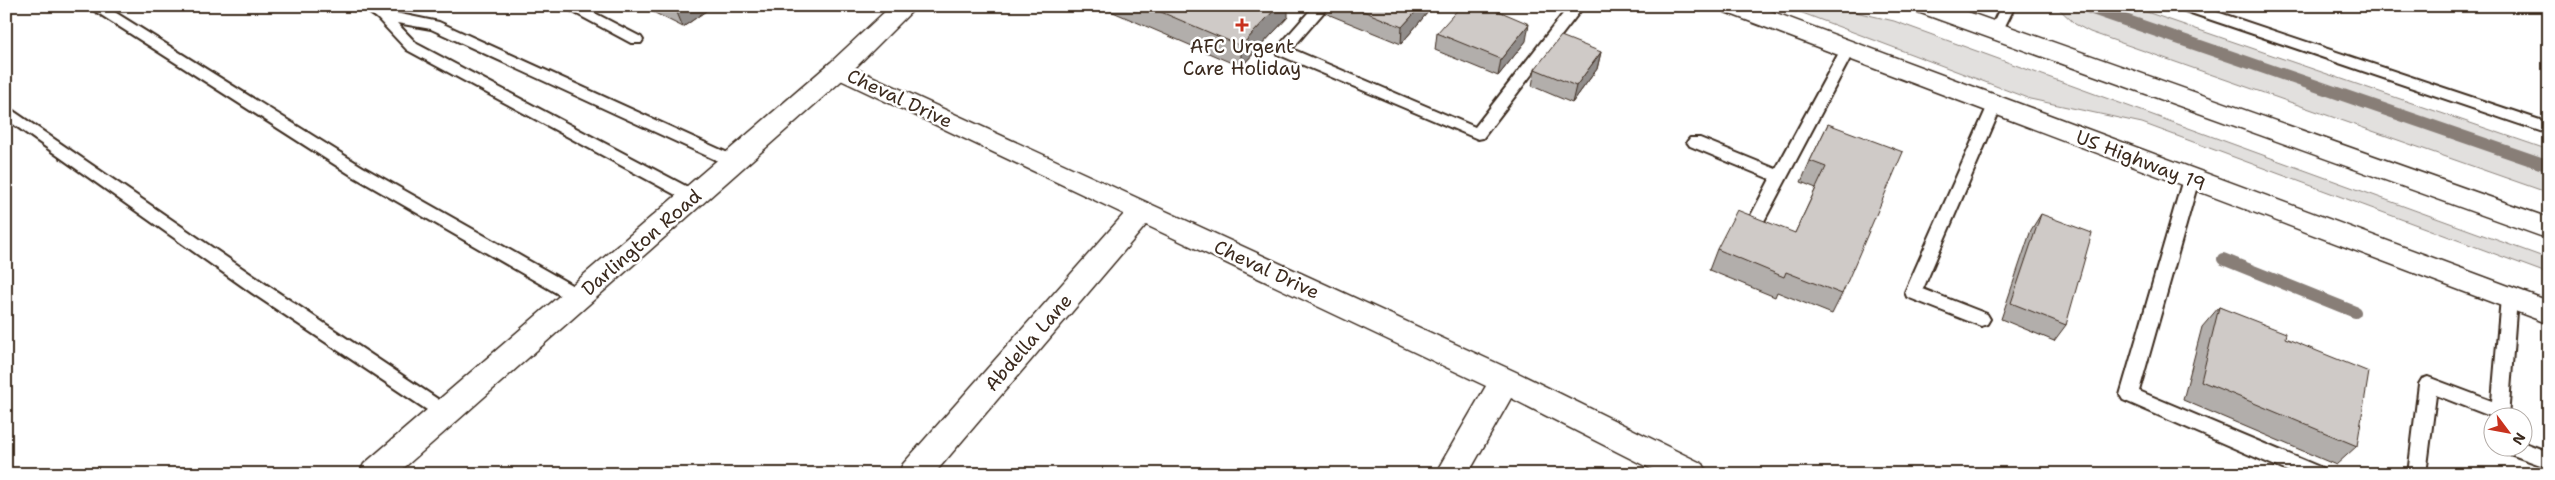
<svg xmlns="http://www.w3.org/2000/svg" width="2555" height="480" font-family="'Shantell Sans',sans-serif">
<rect width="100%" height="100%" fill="#fff"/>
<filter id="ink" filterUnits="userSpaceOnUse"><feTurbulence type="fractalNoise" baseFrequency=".02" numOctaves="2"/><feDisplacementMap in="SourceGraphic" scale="10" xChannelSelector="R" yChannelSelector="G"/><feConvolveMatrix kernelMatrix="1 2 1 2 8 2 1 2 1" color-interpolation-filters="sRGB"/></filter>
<g filter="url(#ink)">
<g fill="#e2e0de" stroke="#8e857e">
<path d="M1784,6H1830L1894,21L2549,259V274L2142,123L2030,99Z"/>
<path d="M2056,6H2129L2549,150V193L2090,32L2075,24Z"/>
</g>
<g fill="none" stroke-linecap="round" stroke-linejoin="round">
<g stroke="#887e77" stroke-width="12">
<path d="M2084,6L2549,166"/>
<path d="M2223,259L2355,312"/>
</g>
<g stroke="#3b2a1e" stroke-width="4">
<g id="service">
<path d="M87,6H105L363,167L584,292L586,297L584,302L578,304L572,302L351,175Z"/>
<path d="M360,6H378L386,11L439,22L739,158L742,162L739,166H729L431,29L397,23L417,44L699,193L701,197L699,201H687L407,50L377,18Z"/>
<path d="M562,6H581L641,37L643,40L641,43H631Z"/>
<path d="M1314,6H1329L1292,49L1475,127L1569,6H1584L1483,138L1478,139L1277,54L1275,51L1277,48Z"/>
<path d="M2001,6H2015L2001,34L1996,36L1989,31Z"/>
<path d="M2177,6H2199L2549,123V134L2179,9Z"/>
<path d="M1848,44L1855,49L1763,223L1761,227H1749L1747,223L1770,179L1690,146L1687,142L1690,138H1700L1776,169L1841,49Z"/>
<path d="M1995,100L2002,105L1923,289L1987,314L1990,319L1987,324L1981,326L1907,297L1905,292L1988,105Z"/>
<path d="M6,106L264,283L451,408L454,413L451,418L445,421L439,418L252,293L6,119Z"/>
<path d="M2191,173L2197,175L2199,179L2139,391L2322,468L2324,474H2294L2123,400L2120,395L2183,179L2185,175Z"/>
<path d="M2509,291L2515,293L2517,298L2508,418H2492V423L2490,416L2436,395L2426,474H2408L2419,384L2422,379L2428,377L2492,401L2501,298L2503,293Z"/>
<path d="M2522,442L2549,452V468L2510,454L2507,448H2522Z"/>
</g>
</g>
<g stroke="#3b2a1e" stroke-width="3">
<path id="minor" d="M839,61L1516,372L1703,464L1708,474H1661L1511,398L1468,474H1435L1486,386L1146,225L934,474H898L903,464L1124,214L830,75L827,69L830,63Z"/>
</g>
<g stroke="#3b2a1e" stroke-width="3">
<path id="tertiary" d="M891,6H917L848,75L397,474H359L364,464L830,63Z"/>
</g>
<g stroke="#3b2a1e" stroke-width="3">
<g id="trunk">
<path d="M1721,6H1757L2549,301V324L1725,12Z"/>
<path d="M1914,6H1951L2549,218V239L1918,12Z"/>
</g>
</g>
<use href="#service" fill="#fff" fill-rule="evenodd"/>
<use href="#minor" fill="#fff" fill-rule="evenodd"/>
<use href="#tertiary" fill="#fff" fill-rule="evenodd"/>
<use href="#trunk" fill="#fff" fill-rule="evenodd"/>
</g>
<g fill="#b2aeab" stroke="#3b2a1e">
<path d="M641,6H713L683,27Z"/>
<path d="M1099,6H1278L1288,17L1241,67Z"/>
<path d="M1325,6H1433L1401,44L1325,13Z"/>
<path d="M1437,33L1526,41L1498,76L1435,50Z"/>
<path d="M1601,52L1597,69L1572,103L1532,86L1535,69Z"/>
<path d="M1828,124L1842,294L1832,314L1777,292L1775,297L1709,270L1717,249L1795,233L1816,188L1801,182L1810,161Z"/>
<path d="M2041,214L2066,325L2054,341L2001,319L2031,230Z"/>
<path d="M2219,307L2285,338L2357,446L2336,465L2183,400L2202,327Z"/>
</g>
<g fill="#918d8b" stroke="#3b2a1e">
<path d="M682,6H713L683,27L676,10Z"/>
<path d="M1278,6H1288V17L1241,67V46Z"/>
<path d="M1421,6H1433L1401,44L1402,27Z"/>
<path d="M1529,24L1526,41L1498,76L1501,59Z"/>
<path d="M1601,52L1597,69L1572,103L1576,86Z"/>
</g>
<g fill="#cfcac7" stroke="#3b2a1e">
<path d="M668,6H682L676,10Z"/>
<path d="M1147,6H1278L1241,46Z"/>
<path d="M1351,6H1421L1402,27Z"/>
<path d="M1461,6H1487L1529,24L1501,59L1437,33Z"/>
<path d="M1561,36L1601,52L1576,86L1535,69Z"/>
<path d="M1828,124L1903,152L1842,294L1786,272L1784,277L1717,249L1737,210L1795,233L1826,167L1810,161Z"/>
<path d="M2041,214L2092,233L2066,325L2011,303Z"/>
<path d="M2219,307L2286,333L2285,338L2369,372L2357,446L2201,381Z"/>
</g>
</g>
<path fill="#c8321e" stroke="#fff" stroke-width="2" d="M1239.5 17.5h5v5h5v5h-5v5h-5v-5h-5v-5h5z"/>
<g text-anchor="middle" stroke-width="5" stroke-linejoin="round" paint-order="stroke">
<g font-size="19" fill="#3b2a1e" stroke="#fff">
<text x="1242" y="53">AFC Urgent<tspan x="1242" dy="22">Care Holiday</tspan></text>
</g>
<g font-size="19" fill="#3b2a1e" stroke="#fff">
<text transform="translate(900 98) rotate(25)" y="7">Cheval Drive</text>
<text transform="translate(2141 160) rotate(21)" y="7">US Highway 19</text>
<text transform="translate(641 242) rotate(-41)" y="7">Darlington Road</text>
<text transform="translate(1267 269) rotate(25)" y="7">Cheval Drive</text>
<text transform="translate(1028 342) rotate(-49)" y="7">Abdella Lane</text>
</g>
</g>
<rect width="2555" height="480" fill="none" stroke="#fff" stroke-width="25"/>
<rect x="12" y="12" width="2530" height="455" fill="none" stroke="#3b2a1e" stroke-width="2" filter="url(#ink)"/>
<g transform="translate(2508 432) rotate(122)"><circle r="24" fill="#ffffff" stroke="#b1aaa5"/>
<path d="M0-4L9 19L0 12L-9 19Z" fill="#c8321e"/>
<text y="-8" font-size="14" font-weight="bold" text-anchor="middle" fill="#3b2a1e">N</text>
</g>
</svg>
